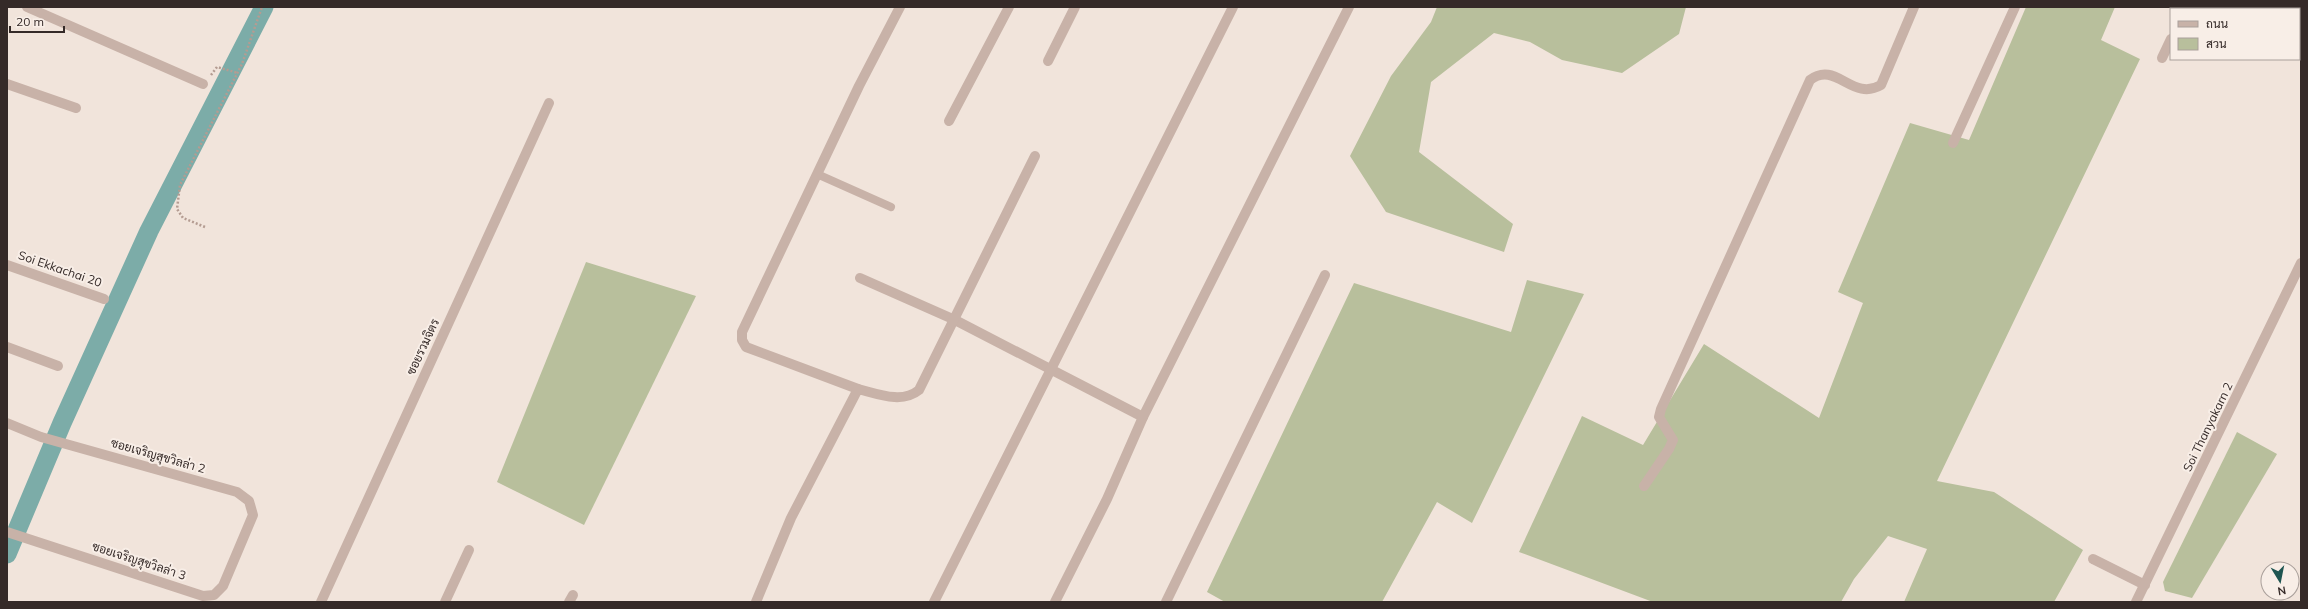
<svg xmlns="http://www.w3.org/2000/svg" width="2308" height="609" font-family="Mulish,Sarabun,sans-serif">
<rect width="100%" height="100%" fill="#f1e4db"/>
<g fill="#b8bf9c">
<path d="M1437,7H1686L1679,34L1622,73L1562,60L1530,42L1494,33L1431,82L1419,152L1513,224L1504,252L1386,212L1350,156L1391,76L1431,22Z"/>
<path d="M2026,7H2115L2101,40L2140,59L1937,481L1994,492L2083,550L2054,602H1904L1927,549L1888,536L1854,579L1841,602H1653L1519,552L1582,416L1643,445L1704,344L1819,418L1863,303L1838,292L1910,123L1969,140Z"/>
<path d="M586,262L696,296L584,525L497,482Z"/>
<path d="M1527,280L1584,294L1472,523L1437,502L1382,602H1225L1207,592L1354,283L1511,332Z"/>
<path d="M2237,432L2277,454L2192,598L2165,591L2163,582Z"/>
</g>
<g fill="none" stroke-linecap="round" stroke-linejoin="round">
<path stroke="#7caca8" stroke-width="19" d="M7,554L62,423L149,231L264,7"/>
<g stroke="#b49c92" stroke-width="2.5" stroke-dasharray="2 2" stroke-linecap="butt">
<path d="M211,75L217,67L238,73"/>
<path d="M205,227L183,218L177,209L180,185L242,64L262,7"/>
</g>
<path stroke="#c8b2a8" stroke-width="8" d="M817,174L891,207"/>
<g stroke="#c8b2a8" stroke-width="10">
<path d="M27,7L203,84"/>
<path d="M2185,9L2186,7"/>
<path d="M2234,9L2235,7"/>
<path d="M2162,58L2171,39"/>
<path d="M1048,61L1075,7"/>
<path d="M7,84L76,108"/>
<path d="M949,121L1009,7"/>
<path d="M1953,143L2015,7"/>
<path d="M7,265L104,299"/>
<path d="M860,278L955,320L1143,417"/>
<path d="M7,347L58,366"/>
<path d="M858,389L746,347L742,340V332L859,86L900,7"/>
<path d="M7,423L41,437L237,492L249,501L253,515L223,586L214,595L203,596L7,532"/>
<path d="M1644,486L1669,449L1673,440L1659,417L1661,409L1810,80C1836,60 1852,102 1881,85L1914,7"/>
<path d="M2093,559L2145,585"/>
<path d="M321,602L549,103"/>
<path d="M445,602L469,550"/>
<path d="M569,602L573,595"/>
<path d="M756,602L791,518L858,389C878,394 902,404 919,390L1035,156"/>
<path d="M934,602L1233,7"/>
<path d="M1055,602L1107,499L1143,417L1349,7"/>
<path d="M1166,602L1325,275"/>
<path d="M2136,602L2301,263"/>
</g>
</g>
<g text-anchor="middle" stroke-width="4" stroke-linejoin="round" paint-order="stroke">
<g font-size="12" fill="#352a28" stroke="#f8eee7">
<text transform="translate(60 269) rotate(19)" y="4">Soi Ekkachai 20</text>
<text transform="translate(423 347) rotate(-65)" y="4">ซอยรวมจิตร</text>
<text transform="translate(2208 427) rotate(-64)" y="4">Soi Thanyakarn 2</text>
<text transform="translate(158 456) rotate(16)" y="4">ซอยเจริญสุขวิลล่า 2</text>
<text transform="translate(139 561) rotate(18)" y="4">ซอยเจริญสุขวิลล่า 3</text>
</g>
</g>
<rect width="2308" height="609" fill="none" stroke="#352a28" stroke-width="16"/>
<rect x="2170" y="8" width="130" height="52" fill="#f8eee7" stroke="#aaa09b"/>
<rect x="2178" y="21" width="20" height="6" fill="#c8b2a8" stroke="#aaa09b"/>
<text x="2206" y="28" font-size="12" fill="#352a28">ถนน</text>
<rect x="2178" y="38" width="20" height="12" fill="#b8bf9c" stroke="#aaa09b"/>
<text x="2206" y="48" font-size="12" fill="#352a28">สวน</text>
<g transform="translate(2280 581) rotate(170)"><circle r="19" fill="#f8eee7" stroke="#aaa09b"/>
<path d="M0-3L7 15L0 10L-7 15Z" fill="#1f5551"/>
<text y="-6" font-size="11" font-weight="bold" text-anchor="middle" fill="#352a28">N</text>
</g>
<path d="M10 26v6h54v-6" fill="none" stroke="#352a28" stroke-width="2"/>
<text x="16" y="26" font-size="12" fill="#352a28" stroke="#f8eee7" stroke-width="3" paint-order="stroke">20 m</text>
</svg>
